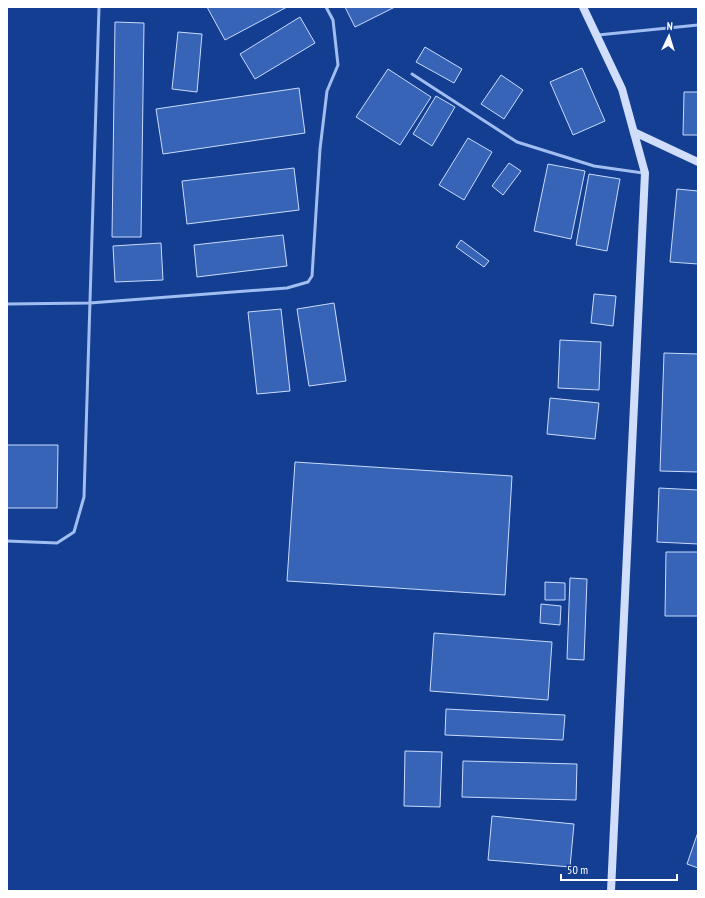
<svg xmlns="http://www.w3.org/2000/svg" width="705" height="898" font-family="'PT Sans Narrow',sans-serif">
<rect width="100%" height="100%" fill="#143e91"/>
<g fill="#3864b8" stroke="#c9dbfc">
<path d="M207,7H287L225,40Z"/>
<path d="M345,7H395L355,27Z"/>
<path d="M300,17L315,43L255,79L240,54Z"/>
<path d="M115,22L144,23L141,237H112Z"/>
<path d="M178,32L202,34L197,92L172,89Z"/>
<path d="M425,47L462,69L454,83L416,62Z"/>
<path d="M582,68L605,121L573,135L550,82Z"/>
<path d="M388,69L431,97L400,145L356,117Z"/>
<path d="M501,75L523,90L504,119L481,104Z"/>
<path d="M299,88L305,133L163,154L156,109Z"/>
<path d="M684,92H698V135H683Z"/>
<path d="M436,96L455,107L432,146L413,134Z"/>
<path d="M468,138L492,152L464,200L439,185Z"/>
<path d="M509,163L521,171L503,195L492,186Z"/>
<path d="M548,164L585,171L571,239L534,231Z"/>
<path d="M294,168L299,210L187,224L182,181Z"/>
<path d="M589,174L620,179L607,251L576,245Z"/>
<path d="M677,189L698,191V264L670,262Z"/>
<path d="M283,235L287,266L197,277L194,245Z"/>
<path d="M461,240L489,261L484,267L456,247Z"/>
<path d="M161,243L163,280L115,282L113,246Z"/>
<path d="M594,294L616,296L613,326L591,323Z"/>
<path d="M334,303L346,381L309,386L297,309Z"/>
<path d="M281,309L290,391L257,394L248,312Z"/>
<path d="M560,340L601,342L599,390L558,388Z"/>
<path d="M664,353L698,354V472L660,471Z"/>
<path d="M550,398L599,403L595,439L547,434Z"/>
<path d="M7,445H58L57,508H7Z"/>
<path d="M295,462L512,476L505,595L287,581Z"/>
<path d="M659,488L698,490V544L657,542Z"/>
<path d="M666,552H698V616H665Z"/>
<path d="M570,578L587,579L584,660L567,659Z"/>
<path d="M545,582L565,583V600H545Z"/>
<path d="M541,604L561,606L560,625L540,623Z"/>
<path d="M434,633L552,642L548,700L430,691Z"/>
<path d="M446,709L565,715L563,740L445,735Z"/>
<path d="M405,751L442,752L440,807L404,806Z"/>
<path d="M463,761L577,764L576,800L462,797Z"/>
<path d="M492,816L574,824L570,867L488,860Z"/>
<path d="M698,832V868L687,864Z"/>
</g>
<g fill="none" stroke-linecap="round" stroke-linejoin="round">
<g stroke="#a2bdf1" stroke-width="3">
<path d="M598,35L698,25"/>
<path d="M412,74L517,142L594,166L643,173"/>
<path d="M7,304L90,303L287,288L308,282L312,276L320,149L327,91L338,65L333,20L326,7"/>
<path d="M7,541L57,543L74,532L84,497L99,7"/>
</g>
<g stroke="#d0defc" stroke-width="8">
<path d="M583,7L622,89L645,173L611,891"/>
<path d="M634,132L698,162"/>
</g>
</g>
<rect width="705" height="898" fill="none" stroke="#ffffff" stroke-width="16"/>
<g transform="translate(669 36) rotate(4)" stroke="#143e91" stroke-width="3" paint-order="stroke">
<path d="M0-3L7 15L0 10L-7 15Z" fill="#ffffff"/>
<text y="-6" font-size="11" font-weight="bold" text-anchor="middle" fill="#ffffff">N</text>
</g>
<path d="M561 874v6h116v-6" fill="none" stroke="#ffffff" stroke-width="2"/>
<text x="567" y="874" font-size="12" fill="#ffffff" stroke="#143e91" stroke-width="3" paint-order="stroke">50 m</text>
</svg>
